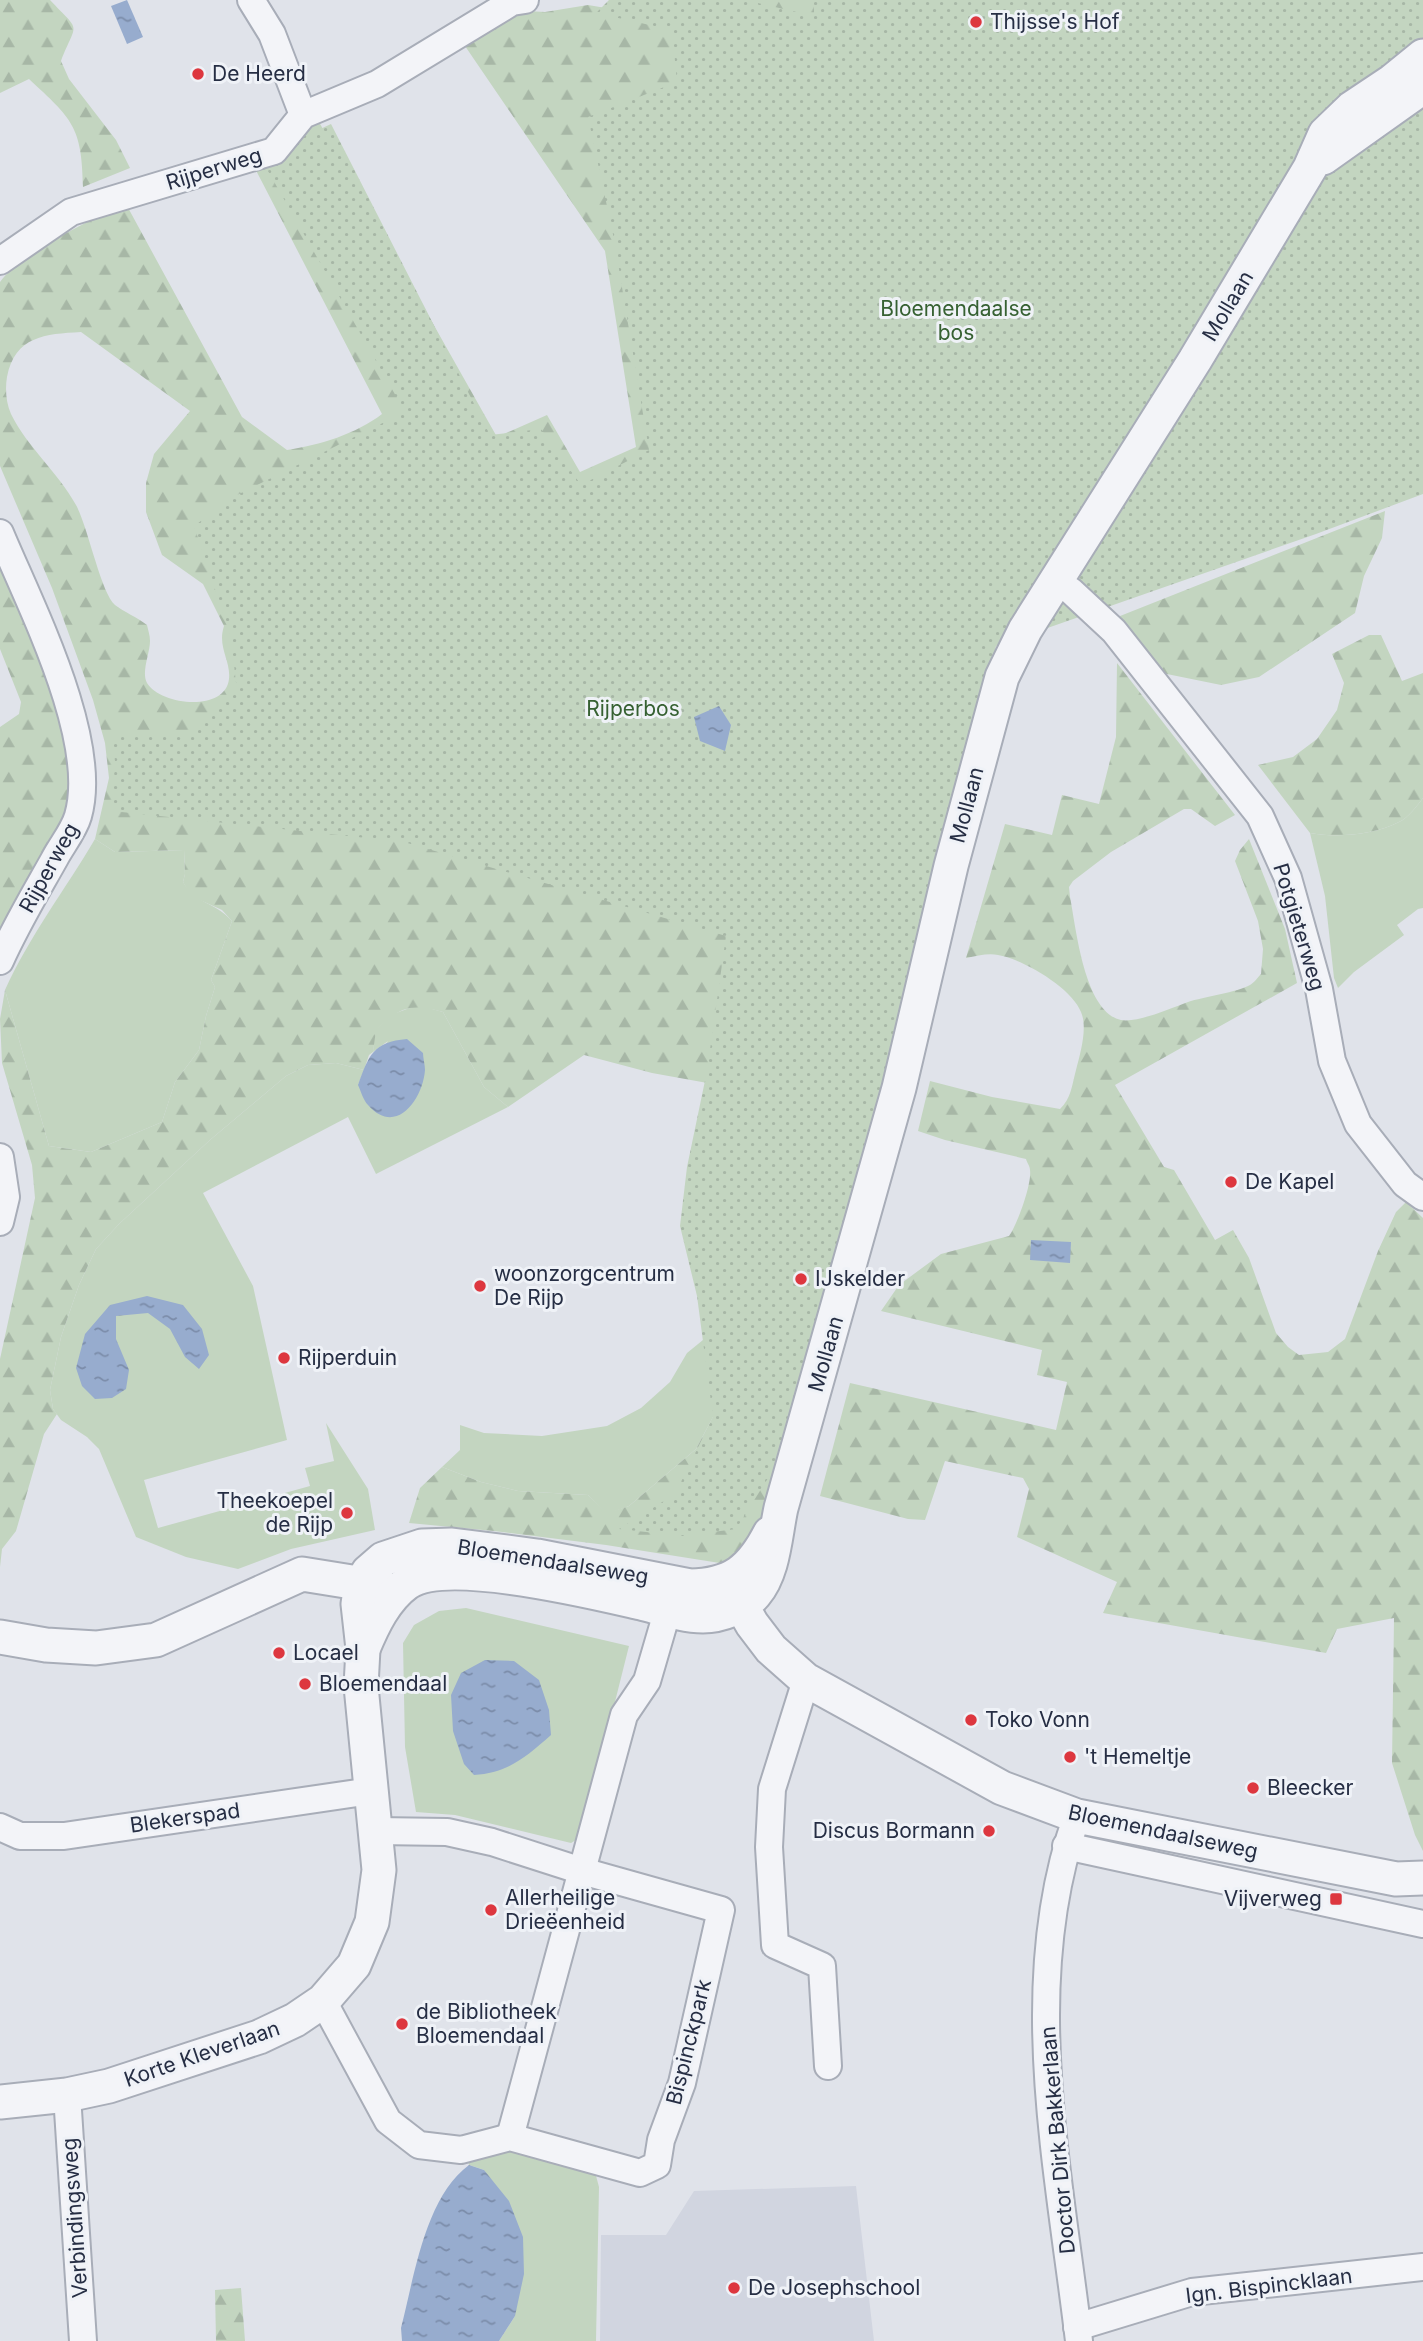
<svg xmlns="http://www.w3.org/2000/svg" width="1423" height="2341" font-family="Inter,sans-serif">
<defs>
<pattern id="forest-firs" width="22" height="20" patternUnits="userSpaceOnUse" patternTransform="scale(1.75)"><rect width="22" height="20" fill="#c3d5c0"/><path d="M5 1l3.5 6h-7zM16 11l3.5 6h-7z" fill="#a7b7a6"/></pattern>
<pattern id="park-dots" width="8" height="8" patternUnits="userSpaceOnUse" patternTransform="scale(1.75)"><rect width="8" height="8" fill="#c3d5c0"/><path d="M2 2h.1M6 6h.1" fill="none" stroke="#a7b7a6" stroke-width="1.8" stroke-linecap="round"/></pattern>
<pattern id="water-ripples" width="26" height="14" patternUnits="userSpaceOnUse" patternTransform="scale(1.75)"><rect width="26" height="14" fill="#97acce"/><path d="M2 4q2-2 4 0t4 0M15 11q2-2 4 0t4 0" fill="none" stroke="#7b8ca9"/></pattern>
</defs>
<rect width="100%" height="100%" fill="#e0e3ea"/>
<path fill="#d1d5e0" d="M856,2186L874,2341H600L601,2235H666L694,2191Z"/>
<g fill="#c3d5c0">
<path d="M1423,798V908L1418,909L1397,925L1404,935L1354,972L1338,988L1334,978L1325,896L1310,833C1338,838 1373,835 1399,822C1408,818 1417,806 1423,798Z"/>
<path d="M95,839L115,852L184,850L185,874L183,882C197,905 214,901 232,921L211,980L215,987L206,1016L199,1050L175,1082L162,1122L91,1152L49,1146L5,990C30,935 65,890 95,839Z"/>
<path d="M418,1005L443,1012L484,1087L508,1107L376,1174L348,1117L203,1193L253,1286L287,1440L144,1480L158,1528L310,1486L305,1468L334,1461L326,1423L368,1489L375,1530L291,1549L238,1569L186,1557L136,1537L99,1449L87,1437L61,1420L53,1409L50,1390L61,1337L79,1285L96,1249L119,1224L210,1140L286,1076L308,1065L336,1063L364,1070L358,1085L388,1041L373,1052L375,1030L393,1014Z"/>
<path d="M714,1331L713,1417L696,1449L629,1506L607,1514L588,1495L518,1491L481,1482L442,1467L460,1450V1425L484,1433L542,1436L607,1426L641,1408L670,1382L687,1353Z"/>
<path d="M466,1608L629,1646L581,1837L571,1843L455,1815L416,1812L405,1747L403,1643L414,1625L439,1611Z"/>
<path d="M491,2144L595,2172L599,2187L596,2341H499L515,2316L484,2170L469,2165L467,2153Z"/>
</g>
<g fill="url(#forest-firs)" fill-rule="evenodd">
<path d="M0,0H50C82,34 77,20 61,61L69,79L116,140L130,168L83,187C82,126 72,119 29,79L0,93Z"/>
<path d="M699,0H867V35Z"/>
<path d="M588,5L642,14L844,61L1001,601L774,1526L726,1564L606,1545L494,1531L409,1523L420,1488L442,1467L481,1482L518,1491L588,1495L607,1513L629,1506L696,1449L713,1417L724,1086L652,1073L584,1055L508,1107L484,1087L443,1012C409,1003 401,1007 376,1030L373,1052L369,1055L364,1070L336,1063L308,1065L286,1076L210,1140L119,1224L96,1249L79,1285L61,1337L50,1390L53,1409L57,1414L44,1434L16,1531L2,1549L0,1567V1359L35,1198L32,1165L2,1063L0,1019L5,990L49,1146L91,1152L162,1122L175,1082L199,1050L206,1016L215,987L211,980L232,921L222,910L191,896L183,882L185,874L184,850L115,852L95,839L109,778L105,743L93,700L52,588L0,466V282C19,255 94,217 126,204L242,417L287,450C320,445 356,434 382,414L247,153L319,122L497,437L547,415L580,472L636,447L605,251L465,46L507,10L545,12ZM81,332L190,411L154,454L146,483V512L162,555L203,584L224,626C217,647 231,660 229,679C225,713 160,705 147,683C141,672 150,653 150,641C150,635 148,630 147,625C137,617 124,612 115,605C101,593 88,527 76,505C58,472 27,447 11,414C6,403 5,389 7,377C15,336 45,334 81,332Z"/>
<path d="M1385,511L1382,538L1364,576L1355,613L1259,677L1221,685L1157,672L1115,618Z"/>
<path d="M0,563C26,627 90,750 66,818C63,828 55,837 50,846C34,874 18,902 0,929V727L19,714L21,702L0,649Z"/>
<path d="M1369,635H1381L1402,681L1423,673V798C1417,806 1408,818 1399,822C1373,835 1338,838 1310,833L1258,765L1293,757L1317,739L1337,710L1344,683L1332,654Z"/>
<path d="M1117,663L1235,815L1215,826L1191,809H1184L1111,852L1073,881L1069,887L1070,897C1076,927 1084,1012 1121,1020C1138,1023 1171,1008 1188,1002C1203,997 1238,992 1250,985C1254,983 1258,977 1261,974L1263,949L1258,921L1235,861L1240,850L1249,839L1285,929L1297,983L1115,1085L1164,1167L1174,1170L1215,1240L1233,1230L1249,1258L1276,1333L1288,1347L1299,1355L1328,1352L1345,1339L1378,1251L1396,1212L1406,1202L1423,1218V1851L1415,1835L1392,1763L1394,1618L1337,1629L1326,1653L1103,1613L1117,1582L1017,1537L1029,1489L1023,1478L945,1461L925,1520L908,1519L820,1496L850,1383L1056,1430L1067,1382L1037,1375L1042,1350L881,1311L899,1285L941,1254L1009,1236C1017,1225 1032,1184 1030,1170C1030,1166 1027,1163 1026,1159L945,1140L918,1131L930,1081L992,1097L1060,1109C1071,1099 1072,1085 1076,1070C1080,1054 1088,1028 1081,1012C1072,988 1023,959 998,955C988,953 977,956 966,958L1005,824L1052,835L1062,795L1099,804L1116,737Z"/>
<path d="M241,2288L245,2341H216L215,2290Z"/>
</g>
<path fill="url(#park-dots)" d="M609,0H745L814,16V0H1423V494L1316,534L996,646L894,1068L782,1456L736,1529L682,1536L619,1529L675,1494L713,1417L697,1296L680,1226L687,1167L707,1071L726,936L404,842L112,811L115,761L111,736L189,733L237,692L231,637L194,526L237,495L405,412L260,157L331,124L490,435L541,429L581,485L649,450L614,239L588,117L677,82L672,30L596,13Z"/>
<g fill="url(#water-ripples)">
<path d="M127,0L143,37L127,44L111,6Z"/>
<path d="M719,706L731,725L725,751L700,741L694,717Z"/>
<path d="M407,1039L423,1053C423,1058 425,1065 425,1070C423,1099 396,1137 368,1105C363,1100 361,1091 358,1085C369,1055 373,1042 407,1039Z"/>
<path d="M1031,1240L1071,1242L1070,1263L1030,1260Z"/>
<path d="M147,1296L183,1305L202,1329L209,1355L199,1369L185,1357L170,1329L148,1313L116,1316V1339L129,1370L126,1389L112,1398L95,1399L82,1386L76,1368L85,1334L110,1305Z"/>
<path d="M485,1660L514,1661L539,1680L549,1710L551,1735C526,1757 508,1773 474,1775L464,1764L453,1731L451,1695L461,1673Z"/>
<path d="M469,2165L484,2170L509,2201L523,2237L524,2274L515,2316L499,2341H402L401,2328C414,2278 425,2197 469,2165Z"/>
</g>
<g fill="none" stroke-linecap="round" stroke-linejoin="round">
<g stroke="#a8adb8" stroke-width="30">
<g id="minor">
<path d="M251,0L272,34L303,115"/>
<path d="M0,261L71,212L274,151L303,115L377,84L512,2L525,0"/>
<path d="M0,533C30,605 100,740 78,816C74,830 62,845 55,858C36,892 16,925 0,961"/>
<path d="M1055,581L1071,591L1114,631L1260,816L1288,878L1319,989L1332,1061L1358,1124L1405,1184L1423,1197"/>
<path d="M0,1157L6,1197L0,1222"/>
<path d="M806,1680L772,1789L769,1847L775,1945L822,1966L828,2066"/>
<path d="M1077,1816C1017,1983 1059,2170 1079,2341"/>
<path d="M0,1827L20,1836H64L371,1791"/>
<path d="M1066,1846L1423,1924"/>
<path d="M323,2001L388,2121L419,2145L461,2150L510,2137L640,2173L657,2165L661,2140L682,2083L721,1910L582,1871L492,1842L447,1832L376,1831"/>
<path d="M67,2095L83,2341"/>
<path d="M510,2137L624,1715L647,1681L668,1609"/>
<path d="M1077,2327L1192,2292L1423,2267"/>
</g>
</g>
<g stroke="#a8adb8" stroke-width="37">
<g id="tertiary">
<path d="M1323,158L1423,87"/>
<path d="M730,1586L752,1624L771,1649L806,1680L1002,1788L1077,1816L1396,1879L1423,1878"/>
<path d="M0,1637L46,1645L96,1648L156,1640L302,1574L383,1587"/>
<path d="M363,1649C373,1625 385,1599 407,1583C447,1556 593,1592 641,1603C661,1608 683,1616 703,1616C721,1616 744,1607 755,1594C774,1572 775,1535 781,1508L899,1088L951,866L1002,677L1025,630L1195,360L1310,168L1325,134L1352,108L1391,82L1423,56"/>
<path d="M0,2102L67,2095L109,2086L259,2037L295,2020L323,2001L354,1965L372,1922L379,1870L361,1686L363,1649L358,1604L361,1584L368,1572L383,1559L422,1546L452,1545L537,1556L690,1586C732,1585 751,1570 770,1533"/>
</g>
</g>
<use href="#minor" stroke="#f3f4f8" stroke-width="26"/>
<use href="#tertiary" stroke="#f3f4f8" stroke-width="33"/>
</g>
<g fill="#dd373f" stroke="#eff2f7" stroke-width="2.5">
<circle cx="976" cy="22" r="7"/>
<circle cx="198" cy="74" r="7"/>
<circle cx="1231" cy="1182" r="7"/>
<circle cx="801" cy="1279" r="7"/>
<circle cx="480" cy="1286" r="7"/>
<circle cx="284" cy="1358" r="7"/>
<circle cx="347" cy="1513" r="7"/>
<circle cx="279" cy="1653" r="7"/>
<circle cx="305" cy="1684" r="7"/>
<circle cx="971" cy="1720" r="7"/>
<circle cx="1070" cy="1757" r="7"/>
<circle cx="1253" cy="1788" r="7"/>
<circle cx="989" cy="1831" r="7"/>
<rect x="1329" y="1892" width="14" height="14" rx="3.5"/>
<circle cx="491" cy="1910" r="7"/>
<circle cx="402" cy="2024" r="7"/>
<circle cx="734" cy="2288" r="7"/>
</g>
<g text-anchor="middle" stroke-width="6" stroke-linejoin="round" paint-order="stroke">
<g font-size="21" fill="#262e44" stroke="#eff2f7" text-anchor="start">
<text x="990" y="29">Thijsse's Hof</text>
<text x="212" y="81">De Heerd</text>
<text x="1245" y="1189">De Kapel</text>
<text x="494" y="1281">woonzorgcentrum<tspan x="494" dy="24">De Rijp</tspan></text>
<text x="815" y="1286">IJskelder</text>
<text x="298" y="1365">Rijperduin</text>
<text x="333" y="1508" text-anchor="end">Theekoepel<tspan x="333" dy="24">de Rijp</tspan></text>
<text x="293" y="1660">Locael</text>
<text x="319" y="1691">Bloemendaal</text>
<text x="985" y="1727">Toko Vonn</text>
<text x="1084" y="1764">'t Hemeltje</text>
<text x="1267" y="1795">Bleecker</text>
<text x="975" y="1838" text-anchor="end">Discus Bormann</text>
<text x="505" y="1905">Allerheilige<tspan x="505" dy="24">Drieëenheid</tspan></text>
<text x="1322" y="1906" text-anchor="end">Vijverweg</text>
<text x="416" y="2019">de Bibliotheek<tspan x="416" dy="24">Bloemendaal</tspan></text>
<text x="748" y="2295">De Josephschool</text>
</g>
<g font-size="21" fill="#262e44" stroke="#eff2f7">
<text transform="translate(214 169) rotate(-17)" y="7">Rijperweg</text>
<text transform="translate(1228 306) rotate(-59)" y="7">Mollaan</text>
<text transform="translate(967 805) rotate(-75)" y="7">Mollaan</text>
<text transform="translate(49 868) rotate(-61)" y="7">Rijperweg</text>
<text transform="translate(1299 927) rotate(73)" y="7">Potgieterweg</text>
<text transform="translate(826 1354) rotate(-74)" y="7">Mollaan</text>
<text transform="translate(553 1562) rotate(9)" y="7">Bloemendaalseweg</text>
<text transform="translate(185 1818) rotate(-8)" y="7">Blekerspad</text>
<text transform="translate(1163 1832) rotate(12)" y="7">Bloemendaalseweg</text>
<text transform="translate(689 2042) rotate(-76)" y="7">Bispinckpark</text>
<text transform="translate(202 2054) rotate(-19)" y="7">Korte Kleverlaan</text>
<text transform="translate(1058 2140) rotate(-95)" y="7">Doctor Dirk Bakkerlaan</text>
<text transform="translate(75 2218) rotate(-94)" y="7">Verbindingsweg</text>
<text transform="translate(1269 2286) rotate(-7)" y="7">Ign. Bispincklaan</text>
</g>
<g font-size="21" fill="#366132" stroke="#eff2f7">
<text x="956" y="316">Bloemendaalse<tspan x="956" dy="24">bos</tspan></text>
<text x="633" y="716">Rijperbos</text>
</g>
</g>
</svg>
